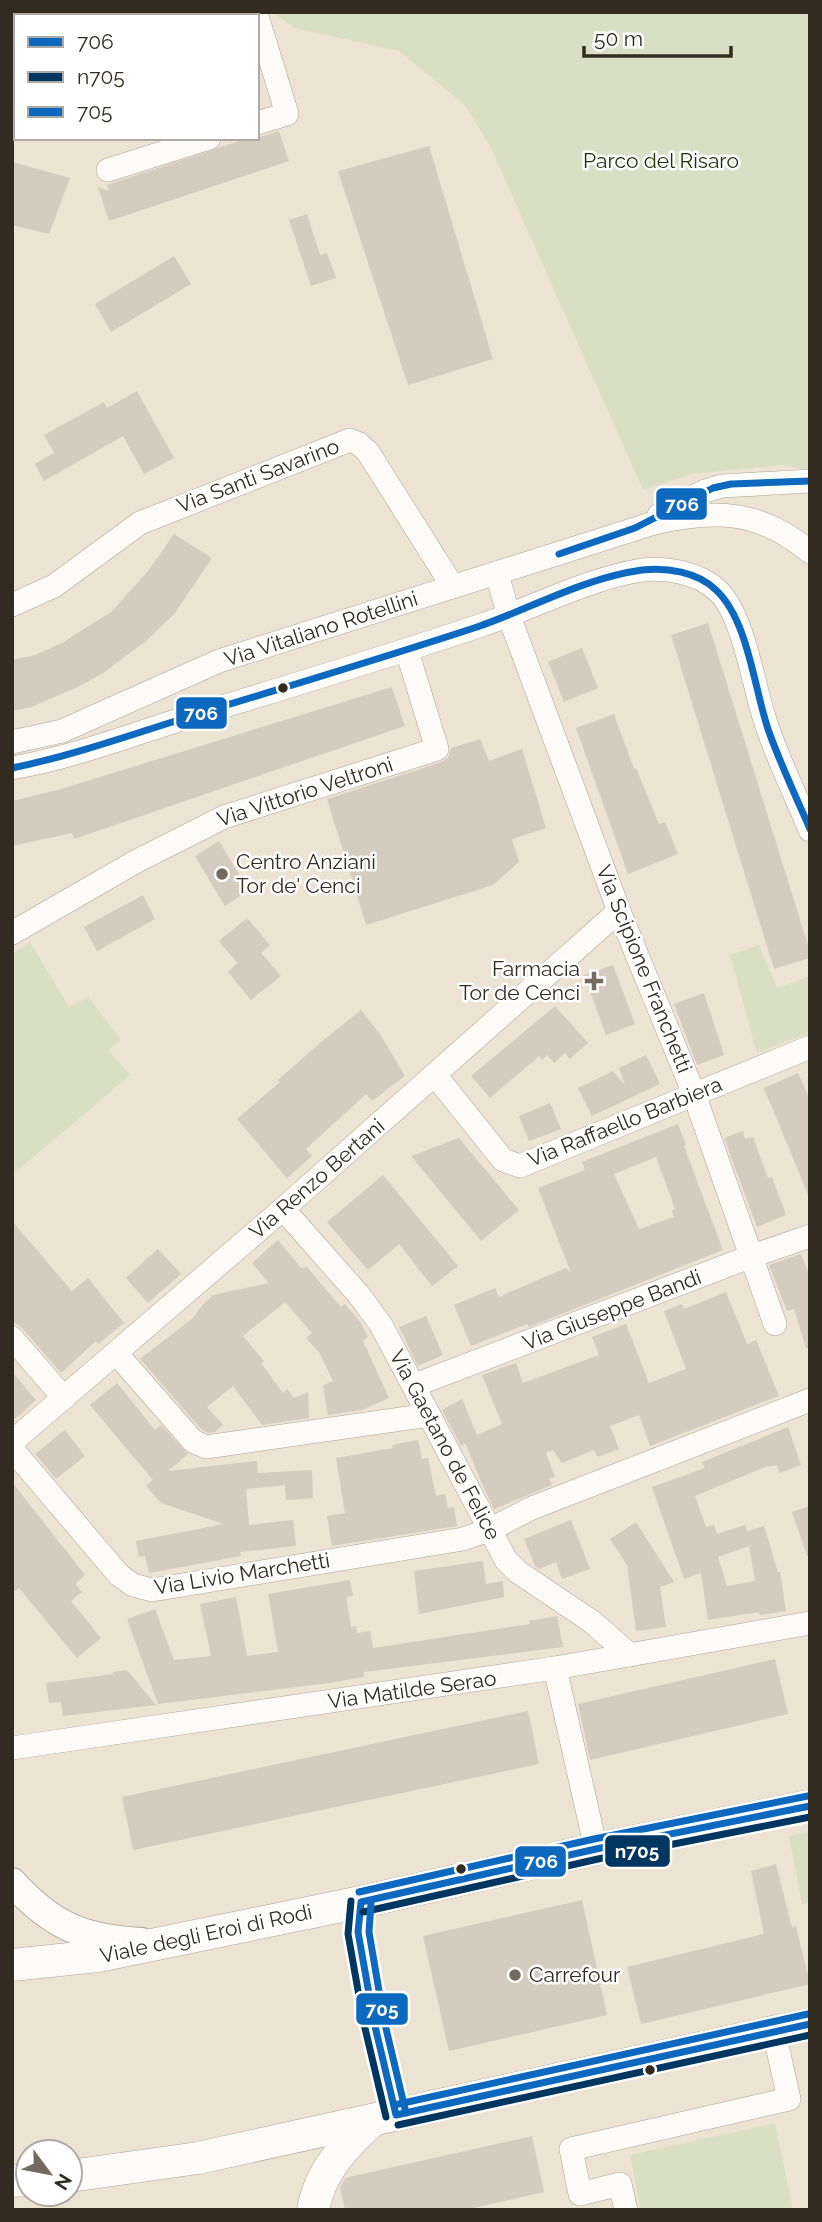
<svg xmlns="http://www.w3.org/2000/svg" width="822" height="2222" font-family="Raleway,sans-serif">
<rect width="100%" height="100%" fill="#ede3d2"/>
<g fill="#d9dfc4">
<path d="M272,12H810V470L781,465L692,474L643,490L490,146L465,105L399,51L295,28Z"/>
<path d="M30,942L69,1007L88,997L121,1040L108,1050L130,1075L12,1175V954Z"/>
<path d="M759,945L777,988L810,976V1032L757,1053L730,955Z"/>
<path d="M810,1832V1902L802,1904L789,1836Z"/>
<path d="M775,2123L793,2210H641L630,2155Z"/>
</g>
<g fill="#d4ccbe" fill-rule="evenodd">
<path d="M279,131L289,161L109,221L98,187L109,191L107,185L248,138H257Z"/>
<path d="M429,146L493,359L408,385L338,171Z"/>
<path d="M12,162L70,178L49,234L12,225Z"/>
<path d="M307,214L320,255L327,253L336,278L311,286L289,220Z"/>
<path d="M174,256L191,284L111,332L95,304Z"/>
<path d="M137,391L174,458L144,474L123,436L44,481L35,464L54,453L44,435L104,402L107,408Z"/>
<path d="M174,534L212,558L174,614L146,641L103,673L78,687L31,707L12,711V660L35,655L62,643L111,612L149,570Z"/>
<path d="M708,623L810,952V958L774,969L671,635Z"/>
<path d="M582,648L598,688L564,702L548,662Z"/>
<path d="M392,687L405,726L74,839L72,833L12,846V801L61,789Z"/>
<path d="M614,714L634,769L636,768L659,824L665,822L678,854L628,874L576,728Z"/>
<path d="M480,739L489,761L522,749L546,828L512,839L519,862L493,885L366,925L327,799L441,762L448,758L451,748Z"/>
<path d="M219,841L249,891L225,906L195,856Z"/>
<path d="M143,895L155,919L97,951L84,927Z"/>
<path d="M247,918L270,945L261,953L281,976L251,1000L228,972L237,963L219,941Z"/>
<path d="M613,965L635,1024L606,1035L584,975Z"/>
<path d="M704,993L724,1055L697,1065L674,1004Z"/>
<path d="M555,1006L588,1043L570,1059L565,1053L554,1063L547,1055L542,1060L539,1056L490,1098L471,1076Z"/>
<path d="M361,1010L380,1034L405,1076L372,1101L366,1094L306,1149L312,1156L287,1178L237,1119L280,1082L278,1080L321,1042Z"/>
<path d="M646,1055L660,1084L592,1116L578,1088L613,1071L625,1085L619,1068Z"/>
<path d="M798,1073L810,1100L809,1197L764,1088Z"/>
<path d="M550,1103L561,1129L529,1141L519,1116Z"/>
<path d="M678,1124L686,1145L684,1146L723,1250L529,1327L527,1324L471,1346L454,1305L495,1288L499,1297L566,1268L571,1273L538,1188L585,1170L582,1162ZM656,1157L675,1209L672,1211L674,1217L639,1229L614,1174Z"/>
<path d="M743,1131L745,1139L753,1137L768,1178L772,1177L786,1215L757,1227L724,1138Z"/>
<path d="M459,1138L519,1210L481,1241L411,1156Z"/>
<path d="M383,1175L458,1266L432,1286L399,1244L368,1270L327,1222Z"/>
<path d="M12,1221L72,1291L88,1278L124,1323L98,1344L96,1341L61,1373L23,1329L12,1321Z"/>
<path d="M278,1240L302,1269L306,1266L341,1307L345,1304L361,1323L368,1337L363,1341L389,1398L362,1410L328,1415L323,1385L333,1381L319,1352L306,1338L312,1333L285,1302L243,1336L264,1361L261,1363L283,1393L287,1389L294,1398L308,1392L309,1418L262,1425L233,1386L207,1407L223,1425L215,1432L208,1433L202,1430L140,1359L193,1318L203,1304L213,1295L269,1283L252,1263Z"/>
<path d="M158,1249L181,1274L148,1303L126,1278Z"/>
<path d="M801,1254L810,1277V1348H806L794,1309L787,1311L769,1265Z"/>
<path d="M726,1292L747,1344L756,1340L779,1396L650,1446L639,1415L610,1426L619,1449L598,1457L594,1450L562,1463L553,1450L546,1453L555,1477L549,1479L552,1485L494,1509L483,1486L465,1443L461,1446L442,1410L462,1399L477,1435L502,1424L482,1375L516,1363L523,1383L599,1355L592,1337L626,1324L649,1383L686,1369L664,1311L682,1304L684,1309Z"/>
<path d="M426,1316L443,1355L418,1366L399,1327Z"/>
<path d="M12,1372L36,1400L12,1421Z"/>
<path d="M117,1383L155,1430L161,1425L188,1454L168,1471L257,1461L258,1473L312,1470L313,1498L286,1500L285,1485L246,1489L249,1525L293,1520L296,1546L240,1552L241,1556L149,1573L145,1556L139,1557L136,1541L224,1524L161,1503L146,1486L153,1480L90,1405Z"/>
<path d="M788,1427L801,1465L779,1473L777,1465L765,1467L695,1496L706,1527L714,1525L717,1534L745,1525L747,1531L764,1526L778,1572H780L786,1611L760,1615L759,1612L708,1620L701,1573L684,1579L652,1487L705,1468L702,1462ZM749,1546L755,1581L727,1586L718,1557Z"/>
<path d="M65,1430L85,1456L56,1479L35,1454Z"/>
<path d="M418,1440L422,1459L428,1458L436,1496L445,1494L448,1508L454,1507L457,1526L332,1546L327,1516L345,1513L336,1458L393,1448L392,1445Z"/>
<path d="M12,1482L85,1575L75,1584L82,1592L71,1601L101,1638L77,1658L19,1588L12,1593Z"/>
<path d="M810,1506V1556H807L792,1512Z"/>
<path d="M571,1520L590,1569L562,1579L556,1562L539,1569L535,1566L524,1539Z"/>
<path d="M636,1522L674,1582L660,1587L666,1627L636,1631L627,1565L610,1539Z"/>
<path d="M483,1561L486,1584L503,1581L504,1597L419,1614L414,1571Z"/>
<path d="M350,1580L353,1596L346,1597L351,1627L356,1626L357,1633L370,1631L373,1648L530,1624L529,1621L557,1616L563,1647L364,1672V1677L329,1683L158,1704L127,1619L155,1609L174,1660L211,1656L200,1604L236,1597L247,1656L278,1652L268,1594Z"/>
<path d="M775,1659L788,1714L590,1760L578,1704Z"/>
<path d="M127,1670L156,1705L63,1716L61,1702L49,1703L46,1683L113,1674V1672Z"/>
<path d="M528,1711L539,1764L133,1850L122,1797Z"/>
<path d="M776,1864L792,1928L796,1926L810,1984L641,2024L627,1967L764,1934L751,1871Z"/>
<path d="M582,1900L607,2015L449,2051L423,1936Z"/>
<path d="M532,2136L544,2192L465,2210H345L340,2187L345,2178Z"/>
</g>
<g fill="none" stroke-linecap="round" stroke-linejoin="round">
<g stroke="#aca396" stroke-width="24">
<g id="minor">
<path d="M257,16L287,114L257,123"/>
<path d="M12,96L16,95"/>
<path d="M108,170L209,138"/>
<path d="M659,515L705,491L722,486L810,481"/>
<path d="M497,574L509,616L619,911L694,1094L775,1324"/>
<path d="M12,605L54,586L140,523L350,440L359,444L368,452L453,587"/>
<path d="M12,742L62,731L219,661L654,523C715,509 760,510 810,552"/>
<path d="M12,768C71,758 128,736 185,718C284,688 384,658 482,625C535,607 587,579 642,570C666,567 699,573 717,590C743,613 753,683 764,717C776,756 795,793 810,830"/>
<path d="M12,933L135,862L224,817L437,749L407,651"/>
<path d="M435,1075L503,1160L520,1166L810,1047"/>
<path d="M283,1209L359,1295L381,1325L506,1560L518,1572L591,1621L630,1655"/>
<path d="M12,1338L64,1398"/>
<path d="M116,1353L193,1441L206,1447L429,1415"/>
<path d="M415,1385L752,1256L810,1236"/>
<path d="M12,1442L283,1209L619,911"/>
<path d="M12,1449L119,1575L133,1585L152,1590L463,1539L489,1530L532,1508L810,1400"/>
<path d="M555,1668L596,1849"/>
<path d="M12,1748L555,1668L810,1623"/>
<path d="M361,1902L358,1932L374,2022L396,2115"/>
<path d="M626,2210L620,2184L580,2194L571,2149L789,2099L774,2032"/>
</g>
</g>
<g stroke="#aca396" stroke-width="30">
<path id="tertiary" d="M12,1882C52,1926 83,1939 142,1942"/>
</g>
<g stroke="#aca396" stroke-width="33">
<g id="secondary">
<path d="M12,1965L98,1956L361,1902L596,1849L810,1806"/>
<path d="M70,2176L198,2158L810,2024"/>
<path d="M12,2181L28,2180"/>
<path d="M313,2210C320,2171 344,2146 373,2120"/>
</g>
</g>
<use href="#minor" stroke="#fcfbf8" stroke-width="23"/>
<use href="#tertiary" stroke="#fcfbf8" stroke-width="28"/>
<use href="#secondary" stroke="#fcfbf8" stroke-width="32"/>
<g stroke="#fff" stroke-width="12">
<g id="bus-1">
<path d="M559,554L635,528L713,488L731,484L810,481"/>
<path d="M12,768C71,756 127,736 185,718C282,688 380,659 477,627C532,608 584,578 642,570C666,567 698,572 716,590C749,621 754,690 769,732C781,765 796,797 810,829"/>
<path d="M810,1806L596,1849L361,1902L358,1932L374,2022L396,2115L810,2024"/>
</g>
</g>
<g stroke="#fff" stroke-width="12">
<g id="bus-2">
<path d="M351,1901L348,1934L364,2024L386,2117"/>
<path d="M363,1912L598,1859L810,1817"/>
<path d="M398,2125L810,2035"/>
</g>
</g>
<g stroke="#fff" stroke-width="12">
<g id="bus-3">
<path d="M359,1892L594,1839L808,1796"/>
<path d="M371,1903L369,1932L384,2020L406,2113"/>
<path d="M394,2105L808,2014"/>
</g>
</g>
<use href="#bus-1" stroke="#0c69bf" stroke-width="7"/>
<use href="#bus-2" stroke="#00365f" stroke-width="7"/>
<use href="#bus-3" stroke="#0c69bf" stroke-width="7"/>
</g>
<g fill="#322b1f" stroke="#fff" stroke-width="2.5">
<circle cx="283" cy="688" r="6"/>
<circle cx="461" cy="1869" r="6"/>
<circle cx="650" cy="2070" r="6"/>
</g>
<g fill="#736b5e" stroke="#fff" stroke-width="2.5">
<circle cx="222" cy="874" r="7"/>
<path d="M590.5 970.5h7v7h7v7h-7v7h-7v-7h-7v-7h7z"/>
<circle cx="515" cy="1975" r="7"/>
</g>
<g text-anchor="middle" stroke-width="5" stroke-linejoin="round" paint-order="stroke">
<g font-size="21" fill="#1c3000" stroke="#fff">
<text x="661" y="168">Parco del Risaro</text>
</g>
<g font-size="21" fill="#322b1f" stroke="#fff">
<text transform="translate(258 476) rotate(-21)" y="7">Via Santi Savarino</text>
<text transform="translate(321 629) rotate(-18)" y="7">Via Vitaliano Rotellini</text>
<text transform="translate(305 792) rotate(-18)" y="7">Via Vittorio Veltroni</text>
<text transform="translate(644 969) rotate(68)" y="7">Via Scipione Franchetti</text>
<text transform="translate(625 1122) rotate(-22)" y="7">Via Raffaello Barbiera</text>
<text transform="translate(317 1179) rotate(-41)" y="7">Via Renzo Bertani</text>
<text transform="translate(612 1310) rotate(-21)" y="7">Via Giuseppe Bandi</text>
<text transform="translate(445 1445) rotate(62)" y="7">Via Gaetano de Felice</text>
<text transform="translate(242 1574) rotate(-9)" y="7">Via Livio Marchetti</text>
<text transform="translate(412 1690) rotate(-8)" y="7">Via Matilde Serao</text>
<text transform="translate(206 1934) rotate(-12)" y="7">Viale degli Eroi di Rodi</text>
</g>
<g font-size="21" fill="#322b1f" stroke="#fff" text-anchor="start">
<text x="236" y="869">Centro Anziani<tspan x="236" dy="24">Tor de' Cenci</tspan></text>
<text x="580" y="976" text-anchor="end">Farmacia<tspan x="580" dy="24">Tor de Cenci</tspan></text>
<text x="529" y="1982">Carrefour</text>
</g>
</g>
<g stroke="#fff" stroke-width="2.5">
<rect x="655" y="487" width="53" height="34" rx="7" fill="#0c69bf"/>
<rect x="175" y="696" width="53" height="34" rx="7" fill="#0c69bf"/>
<rect x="604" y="1834" width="67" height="34" rx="7" fill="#00365f"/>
<rect x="514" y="1845" width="53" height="33" rx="7" fill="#0c69bf"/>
<rect x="355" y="1992" width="54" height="34" rx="7" fill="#0c69bf"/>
</g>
<g font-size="19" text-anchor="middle" font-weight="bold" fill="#fff">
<text x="682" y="511">706</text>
<text x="201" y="720">706</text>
<text x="637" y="1858">n705</text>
<text x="541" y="1868">706</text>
<text x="382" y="2016">705</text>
</g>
<rect width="822" height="2222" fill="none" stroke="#322b1f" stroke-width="28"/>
<rect x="14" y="14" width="245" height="126" fill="#ffffff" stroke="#adaaa5" stroke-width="2"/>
<rect x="28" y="37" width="35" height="10" fill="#0c69bf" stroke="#adaaa5" stroke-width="2"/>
<text x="77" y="49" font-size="21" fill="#322b1f">706</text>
<rect x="28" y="72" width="35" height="10" fill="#00365f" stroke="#adaaa5" stroke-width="2"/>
<text x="77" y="84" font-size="21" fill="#322b1f">n705</text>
<rect x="28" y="107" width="35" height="10" fill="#0c69bf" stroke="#adaaa5" stroke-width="2"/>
<text x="77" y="119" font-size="21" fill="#322b1f">705</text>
<g transform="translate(49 2173) rotate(122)"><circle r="33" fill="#ffffff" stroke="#adaaa5" stroke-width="2"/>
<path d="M0-5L12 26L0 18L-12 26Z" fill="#736b5e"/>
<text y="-10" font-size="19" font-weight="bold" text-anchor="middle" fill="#322b1f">N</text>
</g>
<path d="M584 46v10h147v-10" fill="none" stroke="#322b1f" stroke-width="3.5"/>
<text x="594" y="46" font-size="21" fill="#322b1f" stroke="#ffffff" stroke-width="5" paint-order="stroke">50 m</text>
</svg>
